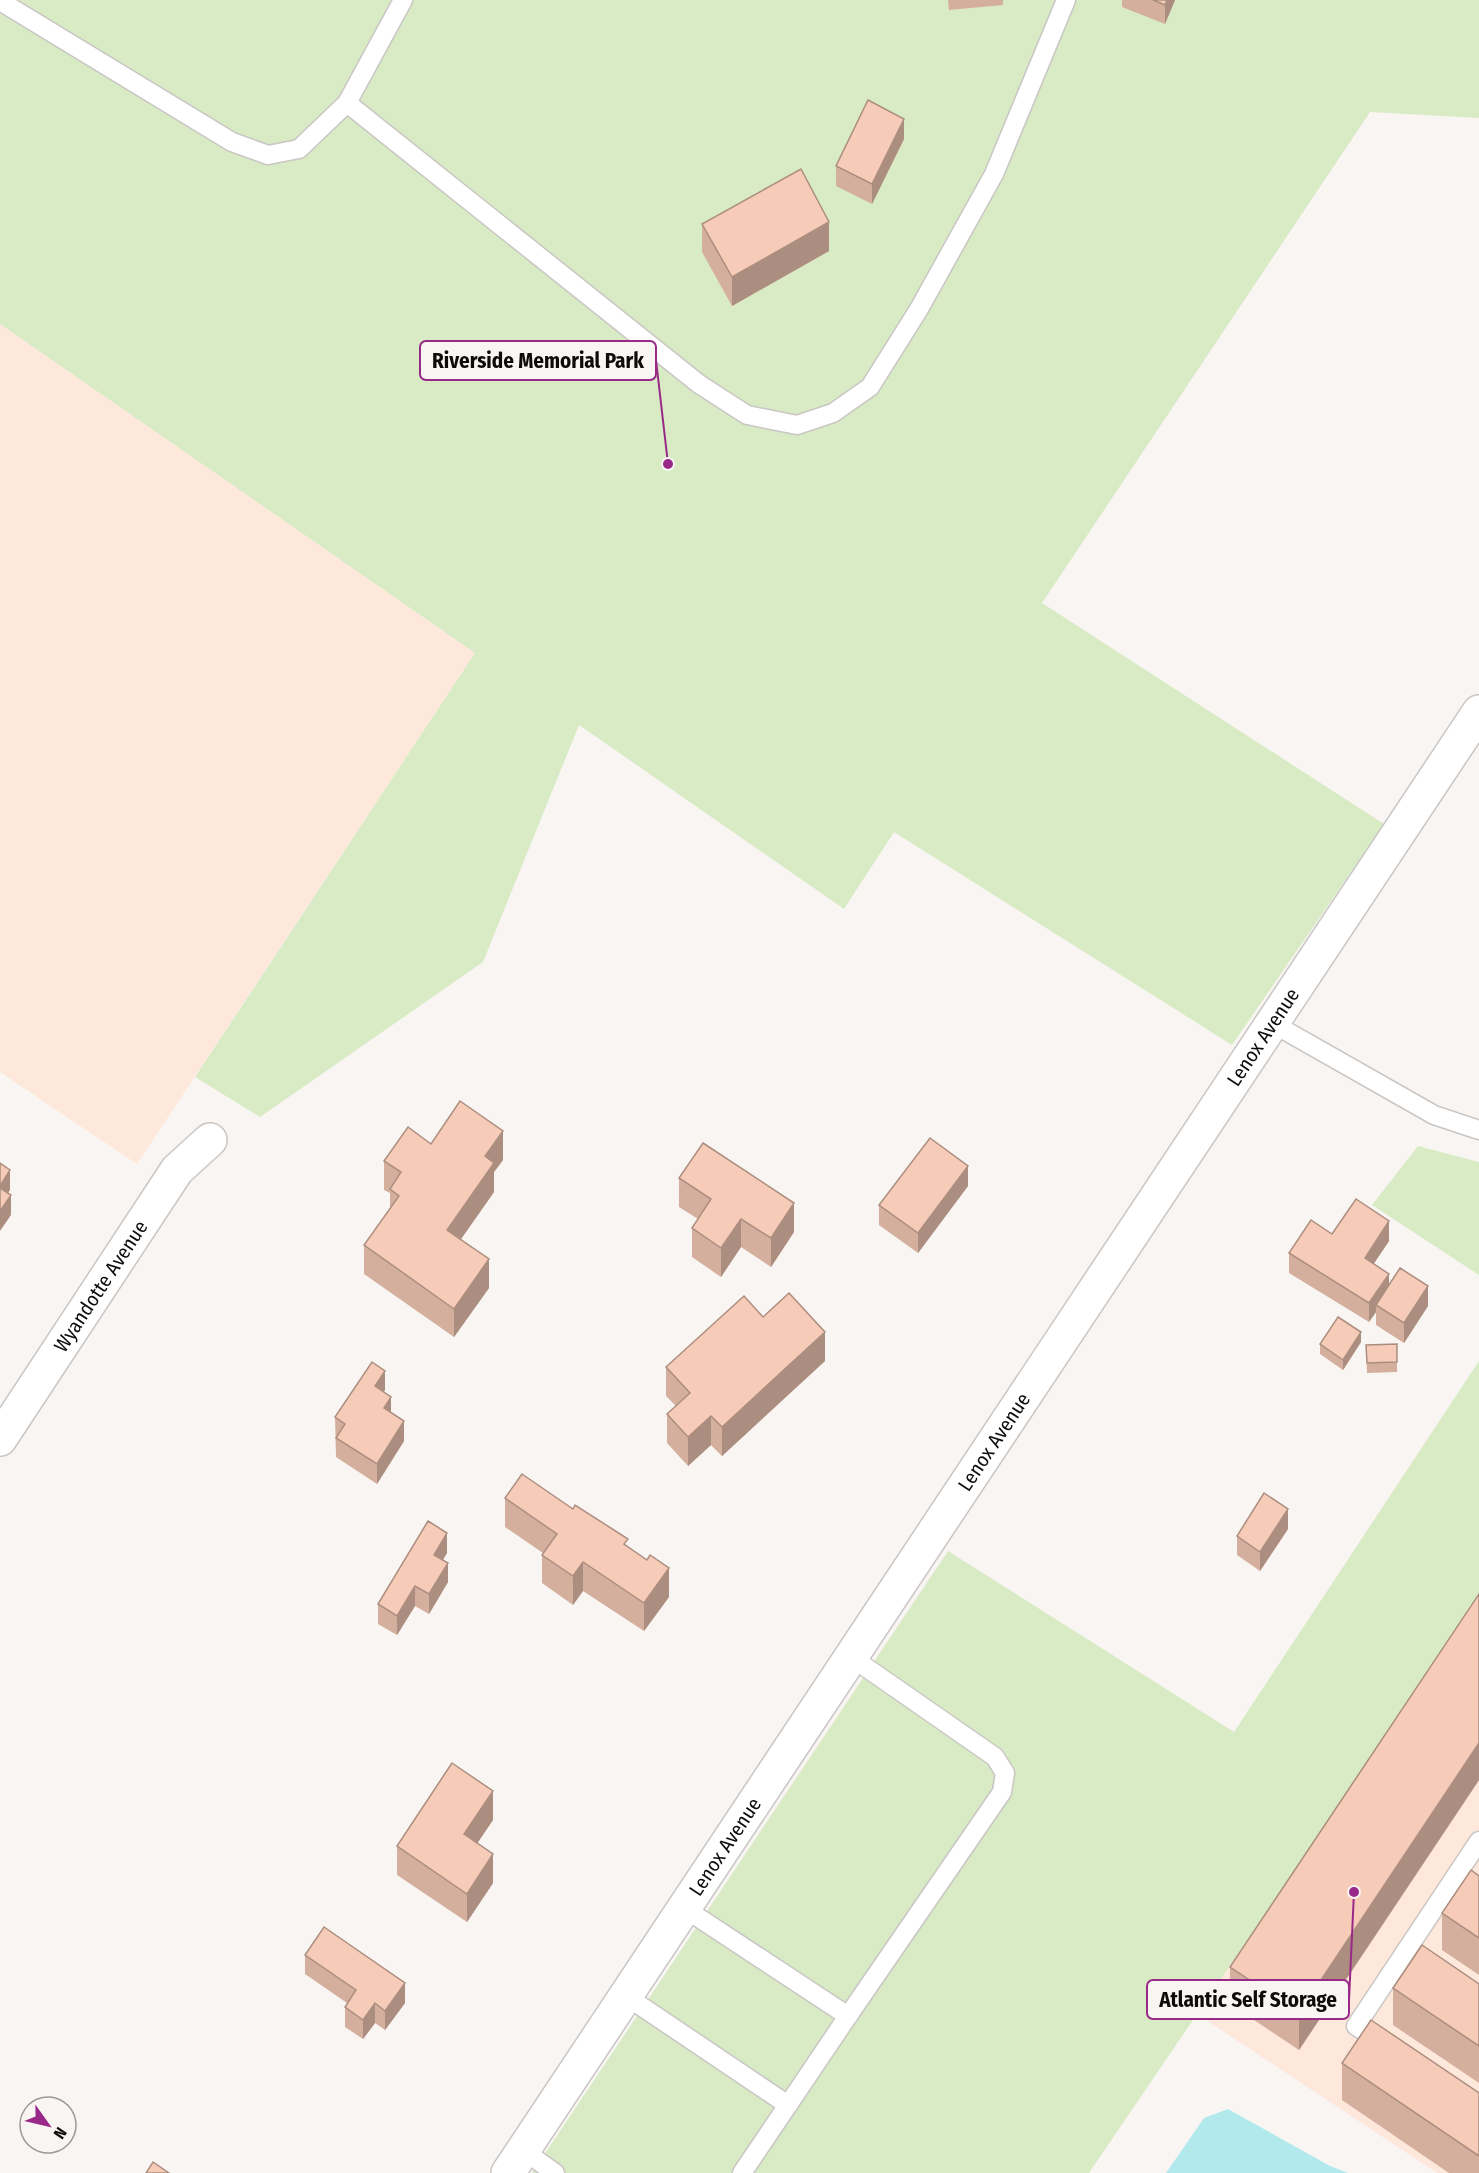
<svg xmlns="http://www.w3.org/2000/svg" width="1479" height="2173" font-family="'Fira Sans Condensed',sans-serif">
<rect width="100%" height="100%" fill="#f9f5f3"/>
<g fill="#fee7db">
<path d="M0,324L475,653L137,1164L0,1072Z"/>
<path d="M1479,1599V2173H1437L1197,2014Z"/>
</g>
<g fill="#d8ebc4">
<path d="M0,0H1479V118L1370,112L1042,603L1384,824L1232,1045L894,832L844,909L579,725L483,962L260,1117L195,1077L475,653L0,324Z"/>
<path d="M1418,1146L1479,1162V1275L1372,1205Z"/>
<path d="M1479,1361V1599L1089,2173H532L948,1551L1234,1732Z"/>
</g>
<path fill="#b2e9ec" d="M1228,2109L1330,2166L1348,2173H1166L1204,2118Z"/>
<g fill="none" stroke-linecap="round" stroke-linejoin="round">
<g stroke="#c9c6c4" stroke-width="21">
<g id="service">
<path d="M403,0L347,103L699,384L747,415L797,425L833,413L870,387L919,309L994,174L1066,0"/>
<path d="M0,1L232,142L268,155L299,149L347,103"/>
<path d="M1272,1023L1434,1115L1479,1130"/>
<path d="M684,1908L848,2016L1002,1792L1005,1773L995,1757L851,1657"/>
<path d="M626,1996L788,2105L742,2173"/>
<path d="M1382,2043L1356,2026L1479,1841"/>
<path d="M788,2105L848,2016"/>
<path d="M523,2150L555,2173"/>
</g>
</g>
<g stroke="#c9c6c4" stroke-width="36">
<g id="minor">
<path id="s1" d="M0,1439L177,1170L210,1140"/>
</g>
</g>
<g stroke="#c9c6c4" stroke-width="36">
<g id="tertiary">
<path id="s2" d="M508,2173L1479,712"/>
</g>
</g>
<use href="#service" stroke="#fff" stroke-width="18"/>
<use href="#minor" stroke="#fff" stroke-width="33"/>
<use href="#tertiary" stroke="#fff" stroke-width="33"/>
</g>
<g fill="#d4af9d">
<path d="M948,0H1003V5L949,10Z"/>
<path d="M1122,0H1175L1165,24L1122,7Z"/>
<path d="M904,139L872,204L836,186V166Z"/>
<path d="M702,224L829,251L732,306L702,252Z"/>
<path d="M431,1144L503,1160L494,1172V1192L461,1239L489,1288L454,1337L364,1274V1245L390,1209V1193L384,1190V1161Z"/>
<path d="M679,1178L794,1232L771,1267L741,1247L721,1277L692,1257V1228L698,1219L679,1207Z"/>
<path d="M968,1186L918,1253L879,1225V1205Z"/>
<path d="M1332,1234L1389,1241L1373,1264L1389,1286L1428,1306L1404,1343L1376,1325V1312L1369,1322L1289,1273V1253Z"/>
<path d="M763,1317L825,1361L722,1456L711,1445L688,1466L667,1443V1414L676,1406L666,1396V1367Z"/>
<path d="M1361,1342L1343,1370L1320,1354V1344Z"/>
<path d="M1397,1344V1372L1367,1373L1366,1345Z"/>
<path d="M385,1390L383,1392L391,1413L404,1441L377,1484L336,1457L335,1417Z"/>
<path d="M505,1498L573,1509L628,1547L669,1597L644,1631L583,1591L573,1605L542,1583V1555L543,1553L505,1527Z"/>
<path d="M1288,1529L1260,1571L1237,1555V1536Z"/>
<path d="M447,1553L443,1560L448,1582L429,1614L415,1606L397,1635L378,1624V1604Z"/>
<path d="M1479,1594V1780L1299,2050L1230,2004V1967Z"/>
<path d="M493,1820L477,1843L493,1883L467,1922L397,1875V1846Z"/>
<path d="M1479,1876V1975L1442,1950V1913Z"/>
<path d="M305,1955L405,2003L385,2030L375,2023L363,2039L345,2027V2007L347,2003L305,1974Z"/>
<path d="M1479,1984V2083L1393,2025V1988Z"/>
<path d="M1342,2063L1479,2093V2173H1449L1342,2100Z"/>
</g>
<g fill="#ac8e80">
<path d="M1167,0H1175L1165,24V5Z"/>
<path d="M904,119V139L872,204V184Z"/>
<path d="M829,222V251L732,306V277Z"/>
<path d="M503,1131V1160L494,1172V1192L447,1259V1230L485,1156Z"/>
<path d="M968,1166V1186L918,1253V1233Z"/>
<path d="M10,1170V1190L0,1205V1186Z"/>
<path d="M11,1195V1215L0,1231V1211Z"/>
<path d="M794,1203V1232L771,1267V1238Z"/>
<path d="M741,1219V1247L721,1277V1248Z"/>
<path d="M1389,1221V1241L1365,1277V1258Z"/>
<path d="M489,1259V1288L454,1337V1309Z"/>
<path d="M1389,1274V1294L1376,1305V1312L1369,1322V1303Z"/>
<path d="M1428,1286V1306L1404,1343V1323Z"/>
<path d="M825,1332V1361L722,1456V1427Z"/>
<path d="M1361,1332V1342L1343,1370V1360Z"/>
<path d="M385,1371V1390L375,1406V1386Z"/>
<path d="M391,1397V1417L384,1408Z"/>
<path d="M711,1416V1445L688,1466V1437Z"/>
<path d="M404,1421V1441L377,1484V1464Z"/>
<path d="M1288,1509V1529L1260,1571V1552Z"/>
<path d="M447,1533V1553L434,1574V1555Z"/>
<path d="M583,1562V1591L573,1605V1576Z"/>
<path d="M448,1563V1582L429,1614V1594Z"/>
<path d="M669,1568V1597L644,1631V1603Z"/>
<path d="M415,1586V1606L397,1635V1616Z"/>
<path d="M1479,1743V1780L1299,2050V2013Z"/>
<path d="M493,1791V1820L464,1863V1834Z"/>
<path d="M493,1854V1883L467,1922V1894Z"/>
<path d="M405,1983V2003L385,2030V2011Z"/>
<path d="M375,2003V2023L363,2039V2020Z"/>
</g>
<g fill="#f6cbb7" stroke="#ac8e80" stroke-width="1.5">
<path d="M1153,0H1167L1165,5Z"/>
<path d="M868,100L904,119L872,184L836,166Z"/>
<path d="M801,169L829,222L732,277L702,224Z"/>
<path d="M460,1101L503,1131L485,1156L494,1163L447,1230L489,1259L454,1309L364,1245L399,1196L390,1189L401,1172L384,1161L408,1127L431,1144Z"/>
<path d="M930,1138L968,1166L918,1233L879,1205Z"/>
<path d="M703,1143L794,1203L771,1238L741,1219L721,1248L692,1228L711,1199L679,1178Z"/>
<path d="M0,1163L10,1170L0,1186Z"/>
<path d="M0,1188L11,1195L0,1211Z"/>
<path d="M1356,1199L1389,1221L1365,1258L1389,1274L1369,1303L1289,1253L1311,1220L1332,1234Z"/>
<path d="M1400,1268L1428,1286L1404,1323L1376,1305Z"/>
<path d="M789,1293L825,1332L722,1427L711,1416L688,1437L667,1414L690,1393L666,1367L744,1296L763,1317Z"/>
<path d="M1338,1317L1361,1332L1343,1360L1320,1344Z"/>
<path d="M1397,1344V1362L1367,1363L1366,1345Z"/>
<path d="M372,1362L385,1371L375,1386L391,1397L384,1408L404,1421L377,1464L336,1438L345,1424L335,1417Z"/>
<path d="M522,1474L573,1509L575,1505L628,1539L624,1544L647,1560L650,1555L669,1568L644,1603L583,1562L573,1576L542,1555L557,1534L505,1498Z"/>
<path d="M1264,1493L1288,1509L1260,1552L1237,1536Z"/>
<path d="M428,1521L447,1533L434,1555L448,1563L429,1594L415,1586L397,1616L378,1604Z"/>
<path d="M1479,1594V1743L1299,2013L1230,1967Z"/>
<path d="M452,1763L493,1791L464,1834L493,1854L467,1894L397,1846Z"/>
<path d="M1471,1870L1479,1876V1938L1442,1913Z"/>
<path d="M324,1927L405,1983L385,2011L375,2003L363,2020L345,2007L356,1990L305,1955Z"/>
<path d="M1422,1945L1479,1984V2046L1393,1988Z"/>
<path d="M1371,2020L1479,2093V2156L1342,2063Z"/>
<path d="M153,2162L169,2173H146Z"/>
</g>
<g text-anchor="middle" stroke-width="4.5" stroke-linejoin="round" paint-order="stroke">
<g font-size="20" fill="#0d0c0b" stroke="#f9f5f3">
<text dy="7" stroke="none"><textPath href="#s2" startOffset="1364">Lenox Avenue</textPath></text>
<text dy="7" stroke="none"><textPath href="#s1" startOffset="183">Wyandotte Avenue</textPath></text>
<text dy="7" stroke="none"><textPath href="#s2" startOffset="878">Lenox Avenue</textPath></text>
<text dy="7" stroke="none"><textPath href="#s2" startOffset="392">Lenox Avenue</textPath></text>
</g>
</g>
<path fill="none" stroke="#992988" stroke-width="2" d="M668 464L656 360M1354 1892L1349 2000"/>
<g fill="#992988" stroke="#f9f5f3" stroke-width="2">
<circle cx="668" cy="464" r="6"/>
<circle cx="1354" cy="1892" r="6"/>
</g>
<g fill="#f9f5f3" stroke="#992988" stroke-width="2">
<rect x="420" y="341" width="236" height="39" rx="6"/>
<rect x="1147" y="1980" width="202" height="39" rx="6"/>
</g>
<g font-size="21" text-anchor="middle" font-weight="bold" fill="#0d0c0b">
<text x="538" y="368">Riverside Memorial Park</text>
<text x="1248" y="2007">Atlantic Self Storage</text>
</g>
<g transform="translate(48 2125) rotate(124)"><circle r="28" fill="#f9f5f3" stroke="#9b9896" stroke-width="1.5"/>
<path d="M0-4.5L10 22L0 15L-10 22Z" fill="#992988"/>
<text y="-9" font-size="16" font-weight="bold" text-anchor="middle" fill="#0d0c0b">N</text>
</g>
</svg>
